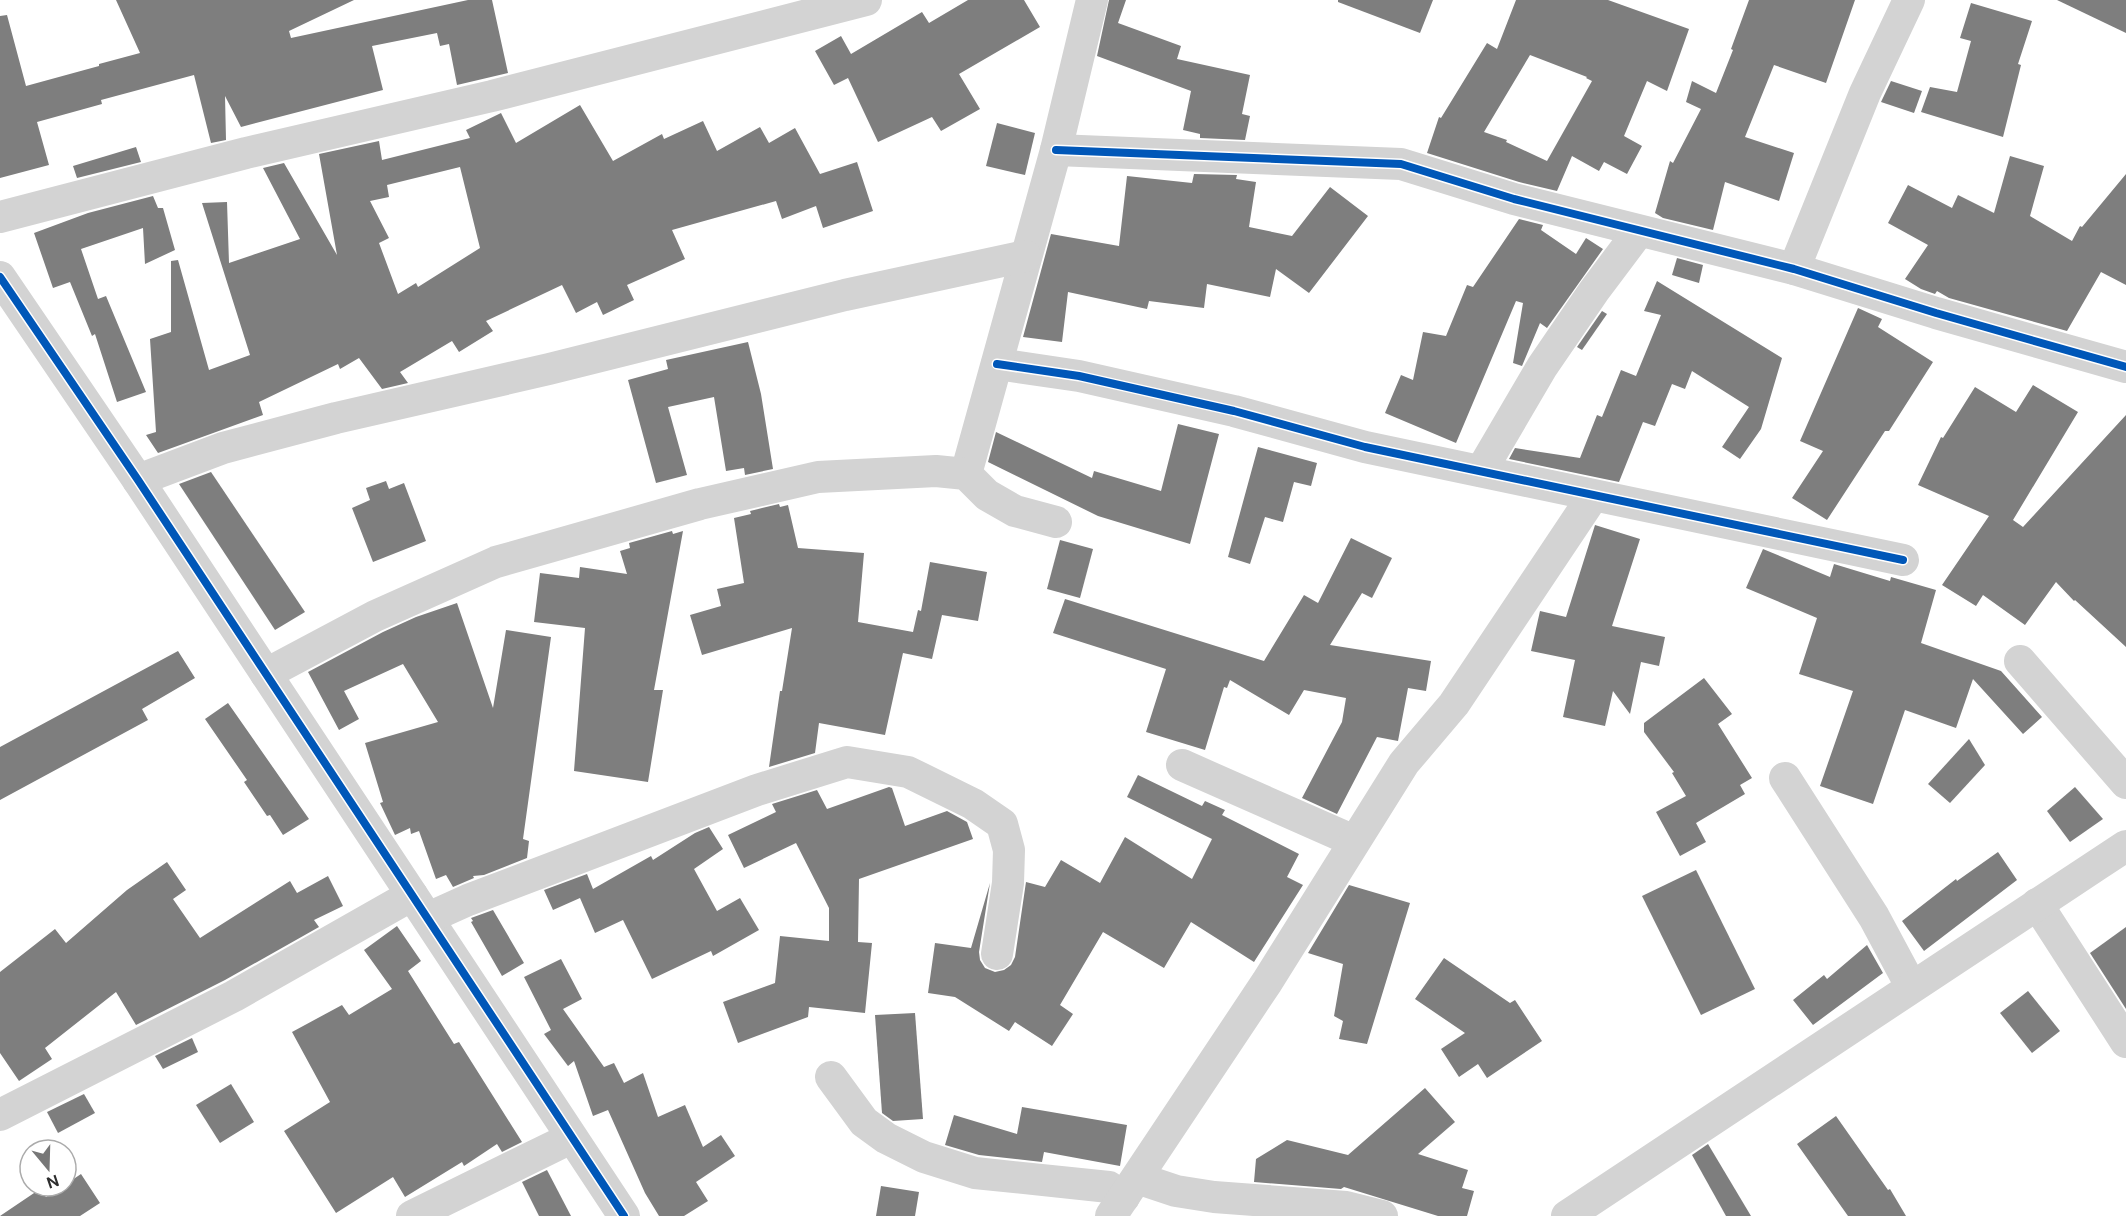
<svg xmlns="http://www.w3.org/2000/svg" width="2126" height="1216" font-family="'DM Sans',sans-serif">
<rect width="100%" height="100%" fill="#fff"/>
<g fill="#7e7e7e" fill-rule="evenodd">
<path d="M116,0H354L289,31L291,38L468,0H492L508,73L457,85L449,44L440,46L437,33L372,46L383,90L241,127L225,96L226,140L211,143L194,75L101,100L102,104L37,122L49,165L0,178V16L7,15L26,86L99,66V64L140,53Z"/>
<path d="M968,0H1024L1040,27L959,74L980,109L941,131L932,117L878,142L848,78L834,85L815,51L841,36L851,54L922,12L929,23Z"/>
<path d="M1109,0H1126L1118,23L1181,46L1177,59L1250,75L1242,114L1250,116L1245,140L1200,138V134L1183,130L1191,91L1097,56Z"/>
<path d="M1338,0H1433L1420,33L1338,2Z"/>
<path d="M1516,0H1608L1689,29L1667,91L1647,81L1624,136L1642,146L1627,174L1604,162L1599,171L1572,156L1557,191L1519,182L1427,153L1439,117L1441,118L1487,43L1497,49ZM1530,55L1587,77L1586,78L1592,81L1547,161L1506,142L1507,140L1484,132Z"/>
<path d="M1749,0H1855L1826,83L1774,65L1745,137L1794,153L1779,201L1725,182L1713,230L1663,218L1655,213L1670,161L1673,163L1701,109L1686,102L1692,81L1716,93L1733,50L1731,49Z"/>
<path d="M2057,0H2126V33Z"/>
<path d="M1971,3L2032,21L2018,64L2021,65L2003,137L1921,112L1930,87L1957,92L1971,41L1960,38Z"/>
<path d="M1891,81L1922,91L1914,113L1881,102Z"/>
<path d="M580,105L613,161L662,134L664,139L703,121L717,151L760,127L769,143L795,128L820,174L857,162L873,211L823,228L816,206L782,219L776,201L672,230L685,259L627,285L634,300L603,315L597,302L576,313L562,285L486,321L493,331L459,352L452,341L400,372L408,383L382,389L359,358L340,369L338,364L259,402L263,415L158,453L146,435L156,432L150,339L171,332V261L178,260L209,370L250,355L202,203L227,202L229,263L300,239L263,168L284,163L337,255L319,154L379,141L382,160L470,138L466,130L501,113L516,143ZM460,167L480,248L418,287L416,283L398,294L379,243L389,238L370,201L389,197L387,185Z"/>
<path d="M997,123L1035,133L1025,175L986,166Z"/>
<path d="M136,147L141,162L77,178L73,166Z"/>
<path d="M2010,156L2044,166L2030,216L2072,241L2080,226L2082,227L2126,174V285L2101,272L2067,331L1949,298L1937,291L1935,294L1921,289L1905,279L1928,245L1888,223L1908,185L1952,208L1958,195L1994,213Z"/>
<path d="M1194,174L1237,175L1236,179L1256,182L1249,227L1292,236L1330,187L1368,216L1309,293L1276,269L1270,297L1207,284L1204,308L1149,301L1147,309L1068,292L1062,342L1023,337L1051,234L1119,246L1127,176L1192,183Z"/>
<path d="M153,196L158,208H163L175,250L145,264L143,228L81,249L98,299L106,296L146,392L117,402L95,334L92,336L70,282L53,288L34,233L88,213Z"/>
<path d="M1519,219L1543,225L1541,230L1576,254L1586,238L1603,249L1547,328L1540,323L1522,366L1513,363L1523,303L1516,301L1456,443L1385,413L1401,375L1413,380L1423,332L1446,336L1467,285L1473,287Z"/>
<path d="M1677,258L1703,265L1699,283L1672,275Z"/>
<path d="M1657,281L1782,358L1761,429L1740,459L1722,447L1749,407L1692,371L1685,389L1672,384L1655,426L1643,422L1619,482L1509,459L1515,448L1580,458L1597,415L1602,417L1621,370L1636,376L1661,315L1644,311Z"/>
<path d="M1858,308L1882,319L1878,327L1933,362L1889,431H1885L1827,520L1792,498L1823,451L1800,441Z"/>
<path d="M1602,311L1607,314L1582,350L1577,347Z"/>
<path d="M748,342L761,394L773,469L745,475L744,468L726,471L714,397L668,407L687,475L656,483L628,380L668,369L666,360Z"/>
<path d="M2033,385L2078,412L2013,520L2023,527L2126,415V647L2075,600L2074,601L2056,582L2025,625L1983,595L1976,606L1942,585L1989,516L1918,485L1941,437L1943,438L1975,387L2016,412Z"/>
<path d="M1178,424L1219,434L1190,544L1098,516L988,462L996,432L1092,478L1094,471L1161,491Z"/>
<path d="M1258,447L1317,463L1311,486L1294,482L1283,522L1265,517L1250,564L1228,557Z"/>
<path d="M211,472L305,612L275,630L179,484Z"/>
<path d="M386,481L389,489L404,483L426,541L373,562L352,508L370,500L366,488Z"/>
<path d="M779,504L780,507L788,505L798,548L864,553L858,622L913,632L918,610L921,611L930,562L987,572L978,621L942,615L932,659L903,653L885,735L819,723L815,753L769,767L780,691H782L792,628L702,655L690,615L721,606L717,589L744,583L734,518L751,514L750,511Z"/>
<path d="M1595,525L1640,539L1612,626L1665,637L1659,666L1641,662L1630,714L1613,691L1605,726L1563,717L1575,660L1531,651L1540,611L1566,617Z"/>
<path d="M672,531L673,534L683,531L654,690H663L648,782L574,771L585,628L534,622L540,573L579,578L580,567L627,574L620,551L630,548L629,543Z"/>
<path d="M1351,538L1392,558L1372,598L1362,593L1330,645L1431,661L1426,691L1408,688L1398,741L1377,737L1337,814L1302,798L1342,722L1346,698L1304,690L1289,715L1230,680L1227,688L1224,687L1205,750L1146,732L1166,669L1053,633L1065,599L1264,661L1304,595L1318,603Z"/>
<path d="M1060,540L1093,549L1080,598L1047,589Z"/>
<path d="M1763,549L1830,577L1834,564L1890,581L1891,577L1936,590L1921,643L2001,671L2042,717L2023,734L1973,679L1956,728L1905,710L1873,804L1820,786L1853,691L1799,674L1817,618L1746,588Z"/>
<path d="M457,603L493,708L506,630L551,637L523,839L529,841L527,858L484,875L473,876L474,878L453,887L446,875L436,879L419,831L411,834L410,828L395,835L380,803L383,802L365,743L438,722L403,664L344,691L359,719L339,730L308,672L383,632L416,617Z"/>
<path d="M178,651L195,678L142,709L148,720L0,800V747Z"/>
<path d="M1704,678L1732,714L1718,724L1752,778L1740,785L1745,794L1696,823L1706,842L1680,856L1656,812L1686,796L1672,773L1674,772L1644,732V723Z"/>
<path d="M228,703L309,819L283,835L270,815L267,816L244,782L247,780L205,719Z"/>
<path d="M1969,739L1985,765L1950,803L1928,784Z"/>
<path d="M1138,775L1202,806L1205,801L1225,810L1222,815L1299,854L1287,877L1303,885L1254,962L1191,922L1164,968L1103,932L1060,1005L1073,1014L1052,1046L1015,1022L1009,1031L955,997L928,993L935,943L971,948L990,883L979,952L980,960L985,968L995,972L1004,970L1011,965L1015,957L1026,882L1045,887L1061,860L1100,883L1125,837L1192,879L1212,839L1127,797Z"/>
<path d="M889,787L892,788L905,826L947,811L967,822L973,839L859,879L858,942L872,943L865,1013L809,1007L808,1017L738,1043L723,1002L775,983L780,936L829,941V908L796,843L744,868L728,835L776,812L772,804L817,790L827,809Z"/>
<path d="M2075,787L2103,819L2070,842L2047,811Z"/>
<path d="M709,827L723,849L694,869L717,911L740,898L759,930L713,956L711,951L652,979L623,920L595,933L580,898L553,910L544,890L587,874L593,889L651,856L653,860L695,833Z"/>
<path d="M1998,852L2017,880L1924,951L1902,921L1956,879L1957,881Z"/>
<path d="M167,862L186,890L173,899L200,938L290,881L297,893L328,876L343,906L314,920L319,927L225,980L136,1025L116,992L45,1048L52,1059L19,1081L0,1053V972L55,929L66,943L127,890Z"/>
<path d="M1696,870L1755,989L1701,1015L1642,896Z"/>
<path d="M1349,885L1410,903L1367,1044L1339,1039L1343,1021L1334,1016L1343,964L1308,953Z"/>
<path d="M493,910L524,963L502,976L471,922L473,921L471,918Z"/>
<path d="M397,926L421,961L408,971L454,1044L459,1042L522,1142L502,1152L497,1144L464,1166L462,1162L405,1197L393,1177L336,1213L284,1131L330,1102L292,1032L342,1005L349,1015L392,989L364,950Z"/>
<path d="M2126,927V1009L2090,953Z"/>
<path d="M1867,945L1883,973L1813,1025L1793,1000L1824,975L1827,979Z"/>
<path d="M1444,958L1510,1003L1515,1000L1542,1041L1487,1078L1478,1064L1459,1077L1441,1049L1465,1033L1415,999Z"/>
<path d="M561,959L582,999L563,1009L604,1067L614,1063L624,1083L643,1073L658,1117L685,1105L703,1147L721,1135L735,1156L696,1182L708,1201L684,1216H659L645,1193L608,1110L593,1116L574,1061L568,1066L544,1034L551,1030L524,977Z"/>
<path d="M2028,991L2060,1031L2032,1053L2000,1013Z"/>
<path d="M915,1013L923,1119L893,1121L882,1113L875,1015Z"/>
<path d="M192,1038L198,1052L163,1069L155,1056Z"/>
<path d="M231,1084L254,1122L220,1143L196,1105Z"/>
<path d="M1425,1088L1455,1122L1418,1154L1468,1170L1462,1188L1474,1191L1467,1216H1438L1344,1187L1341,1189L1254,1182L1256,1159L1287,1140L1348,1155Z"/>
<path d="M84,1094L95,1113L58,1133L47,1112Z"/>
<path d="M1022,1107L1127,1125L1120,1166L1044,1152L1042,1162L979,1155L945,1145L954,1115L1017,1134Z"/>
<path d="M1836,1116L1888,1190L1890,1189L1906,1216H1848L1797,1144Z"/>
<path d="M1708,1144L1751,1216H1726L1692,1155Z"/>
<path d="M547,1170L571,1216H539L522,1182Z"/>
<path d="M81,1174L100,1203L80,1216H0L40,1189L46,1197L63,1186H66V1184Z"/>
<path d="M881,1186L919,1192L915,1216H876Z"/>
</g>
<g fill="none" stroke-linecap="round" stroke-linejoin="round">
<g stroke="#d3d3d3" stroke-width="32">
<path d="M1056,150L1401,164L1514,199L1794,269L1936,313L2126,367"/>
<path d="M0,217L246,153L492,96L866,0"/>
<path d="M1794,269L1865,93L1909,0"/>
<path d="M0,277L138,480L624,1216"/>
<path d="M997,364L1079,376L1234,411L1365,447L1903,560"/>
<path d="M1481,471L1542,367L1594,291L1639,231"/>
<path d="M966,474L1056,150L1092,0"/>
<path d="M138,480L223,448L336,418L549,369L845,295L1025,256"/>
<path d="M2020,661L2126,783"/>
<path d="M266,674L375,616L496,562L700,504L818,477L936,471L966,474L987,495L1015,511L1056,522"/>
<path d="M1182,765L1354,841"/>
<path d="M1785,778L1874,917L1911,986"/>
<path d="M2037,904L2126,1042"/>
<path d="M428,918L468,900L757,790L847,762L908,772L973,804L1002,824L1009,850L1008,883L997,954"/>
<path d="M831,1077L864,1122L886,1138L924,1157L975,1173L1109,1187L1124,1197"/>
<path d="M0,1115L234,996L412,895"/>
<path d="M1137,1178L1176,1191L1214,1197L1346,1207L1382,1216"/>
<path d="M412,1216L571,1138"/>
<path d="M1111,1216L1267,982L1404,763L1454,704L1593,496"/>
<path d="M1567,1216C1754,1093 1939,968 2126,846"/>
</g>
<g stroke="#fff" stroke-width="11">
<g id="cycleway">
<path d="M1056,150L1401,164L1514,199L1794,269L1936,313L2126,367"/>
<path d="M0,277L138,480L624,1216"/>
<path d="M997,364L1079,376L1234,411L1365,447L1903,560"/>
</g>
</g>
<use href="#cycleway" stroke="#0057b8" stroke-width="8"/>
</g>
<g transform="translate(48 1168) rotate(161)"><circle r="28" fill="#ffffff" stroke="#ababab" stroke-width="1.5"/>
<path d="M0-4.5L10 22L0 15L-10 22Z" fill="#777777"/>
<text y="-9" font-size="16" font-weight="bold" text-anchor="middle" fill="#2e2e2e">N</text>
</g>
</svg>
